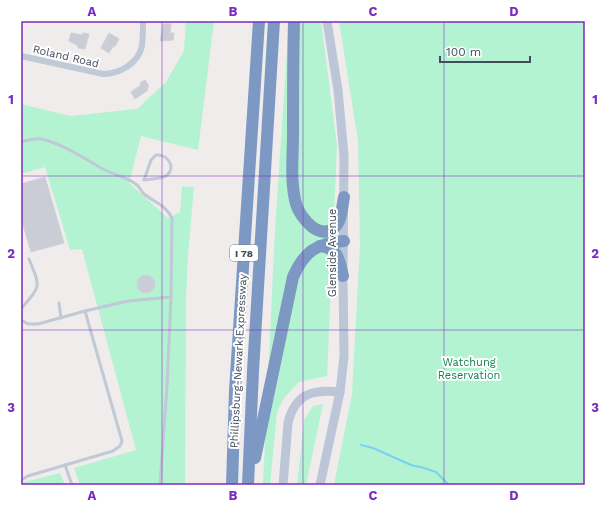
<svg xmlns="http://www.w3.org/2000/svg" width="606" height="506" font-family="'Work Sans',sans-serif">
<rect width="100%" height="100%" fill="#efeceb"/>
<g fill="#b3f3d2">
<path d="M186,21H214L198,150L141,136L129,183L168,218L180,212L182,186L194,187L188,255L186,299L185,485H80L74,468L136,450L82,249L70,250L45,167L21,174V104L70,116L137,109L166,82L184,51Z"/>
<path d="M289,21H321L337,145L327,376L299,382L284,398L277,412L270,485H263L275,230Z"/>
<path d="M339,21H585V485H334L352,394L360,245L358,141Z"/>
<path d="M323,404L306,485H297L304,420L313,406Z"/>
<path d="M60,473L65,485H21V483Z"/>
</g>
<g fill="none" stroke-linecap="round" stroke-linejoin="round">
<path stroke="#7bd0f6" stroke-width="2" d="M361,445L373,448L411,465L424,468L436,472L449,485"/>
</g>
<g fill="#cacdd5" stroke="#cfd1d9">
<path d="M163,24H171L170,33H174L173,40L160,41Z"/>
<path d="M71,33L82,35L83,33L89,34L85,49L78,48V46L69,41Z"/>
<path d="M109,33L119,39L115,46L112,48L109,53L101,48Z"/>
<path d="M145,80L149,86L147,88L148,90L135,99L131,92L141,85L140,83Z"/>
<path d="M45,177L64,243L31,252L21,218V184Z"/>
<circle cx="146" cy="284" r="9"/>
</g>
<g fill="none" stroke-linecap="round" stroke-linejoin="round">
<g stroke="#c0c9d6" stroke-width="3">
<path d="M21,142C28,140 35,138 42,139C65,145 83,158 103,169C114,175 127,177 137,185C140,187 141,192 144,194C154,202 166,205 172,218L171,297L167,386L160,485"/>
<path d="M156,155C168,154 177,168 166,176C160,179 150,179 144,180L151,160Z"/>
<path d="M59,303L61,318"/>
<path d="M21,309C41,285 41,288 29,259"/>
<path d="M85,311L128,301L171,297"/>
<path d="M21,320L28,324H38L85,311L122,441L120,446L113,451L28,476L21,480"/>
<path d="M65,465L72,485"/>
</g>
<path stroke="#c0c9d6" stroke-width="6" d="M21,56L103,74C119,74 138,64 142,46C143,38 143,29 143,21"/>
<g stroke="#bcc6d8" stroke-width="9">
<path d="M283,485L288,423C295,394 312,389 340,392"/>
<path d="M320,485L340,392L344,356L343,276L344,156L338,90L327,21"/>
</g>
<g stroke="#7d98c2" stroke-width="12">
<path d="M294,21C293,59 293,96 293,134C293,157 290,181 296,204C300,218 321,243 336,226C342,219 342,206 344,197"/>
<path d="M320,246C339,248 339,260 343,276"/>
<path d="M255,458L293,277C304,252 316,243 344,241"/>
<path d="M232,485L235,391L259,21"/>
<path d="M248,485L253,371L274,21"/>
</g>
</g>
<path fill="none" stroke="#7b2cbf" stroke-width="1" stroke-opacity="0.55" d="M162,21V485M303,21V485M444,21V485M21,176H585M21,330H585"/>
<g text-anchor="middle" stroke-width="4" stroke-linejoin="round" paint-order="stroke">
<rect fill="#fff" stroke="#7b828c" stroke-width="1" x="230" y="245" width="28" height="16" rx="3"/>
<g font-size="10" font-weight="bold" fill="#424d5b">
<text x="244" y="257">I 78</text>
</g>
<g font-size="11" fill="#424d5b" stroke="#fff">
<text transform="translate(66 56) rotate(13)" y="4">Roland Road</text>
<text transform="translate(332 253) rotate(-90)" y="4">Glenside Avenue</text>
<text transform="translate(238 361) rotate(-87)" y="4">Phillipsburg-Newark Expressway</text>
</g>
<g font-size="11" fill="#0c8454" stroke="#fff">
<text x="469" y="366">Watchung<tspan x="469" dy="13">Reservation</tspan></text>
</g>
</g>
<rect width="606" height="506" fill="none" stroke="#ffffff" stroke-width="44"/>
<path d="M440 56v6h90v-6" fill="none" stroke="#424d5b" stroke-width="2"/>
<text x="446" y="56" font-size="12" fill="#424d5b" stroke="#ffffff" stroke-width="3" paint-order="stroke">100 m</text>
<rect x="22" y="22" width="562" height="462" fill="none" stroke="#7b2cbf" stroke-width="1.5"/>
<g font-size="13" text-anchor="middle" font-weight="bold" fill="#7b2cbf">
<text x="92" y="16">A</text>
<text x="233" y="16">B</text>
<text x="373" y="16">C</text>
<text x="514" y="16">D</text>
<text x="11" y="104">1</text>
<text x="595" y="104">1</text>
<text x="11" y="258">2</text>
<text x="595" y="258">2</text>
<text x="11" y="412">3</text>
<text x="595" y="412">3</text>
<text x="92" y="500">A</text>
<text x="233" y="500">B</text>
<text x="373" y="500">C</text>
<text x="514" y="500">D</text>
</g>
</svg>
